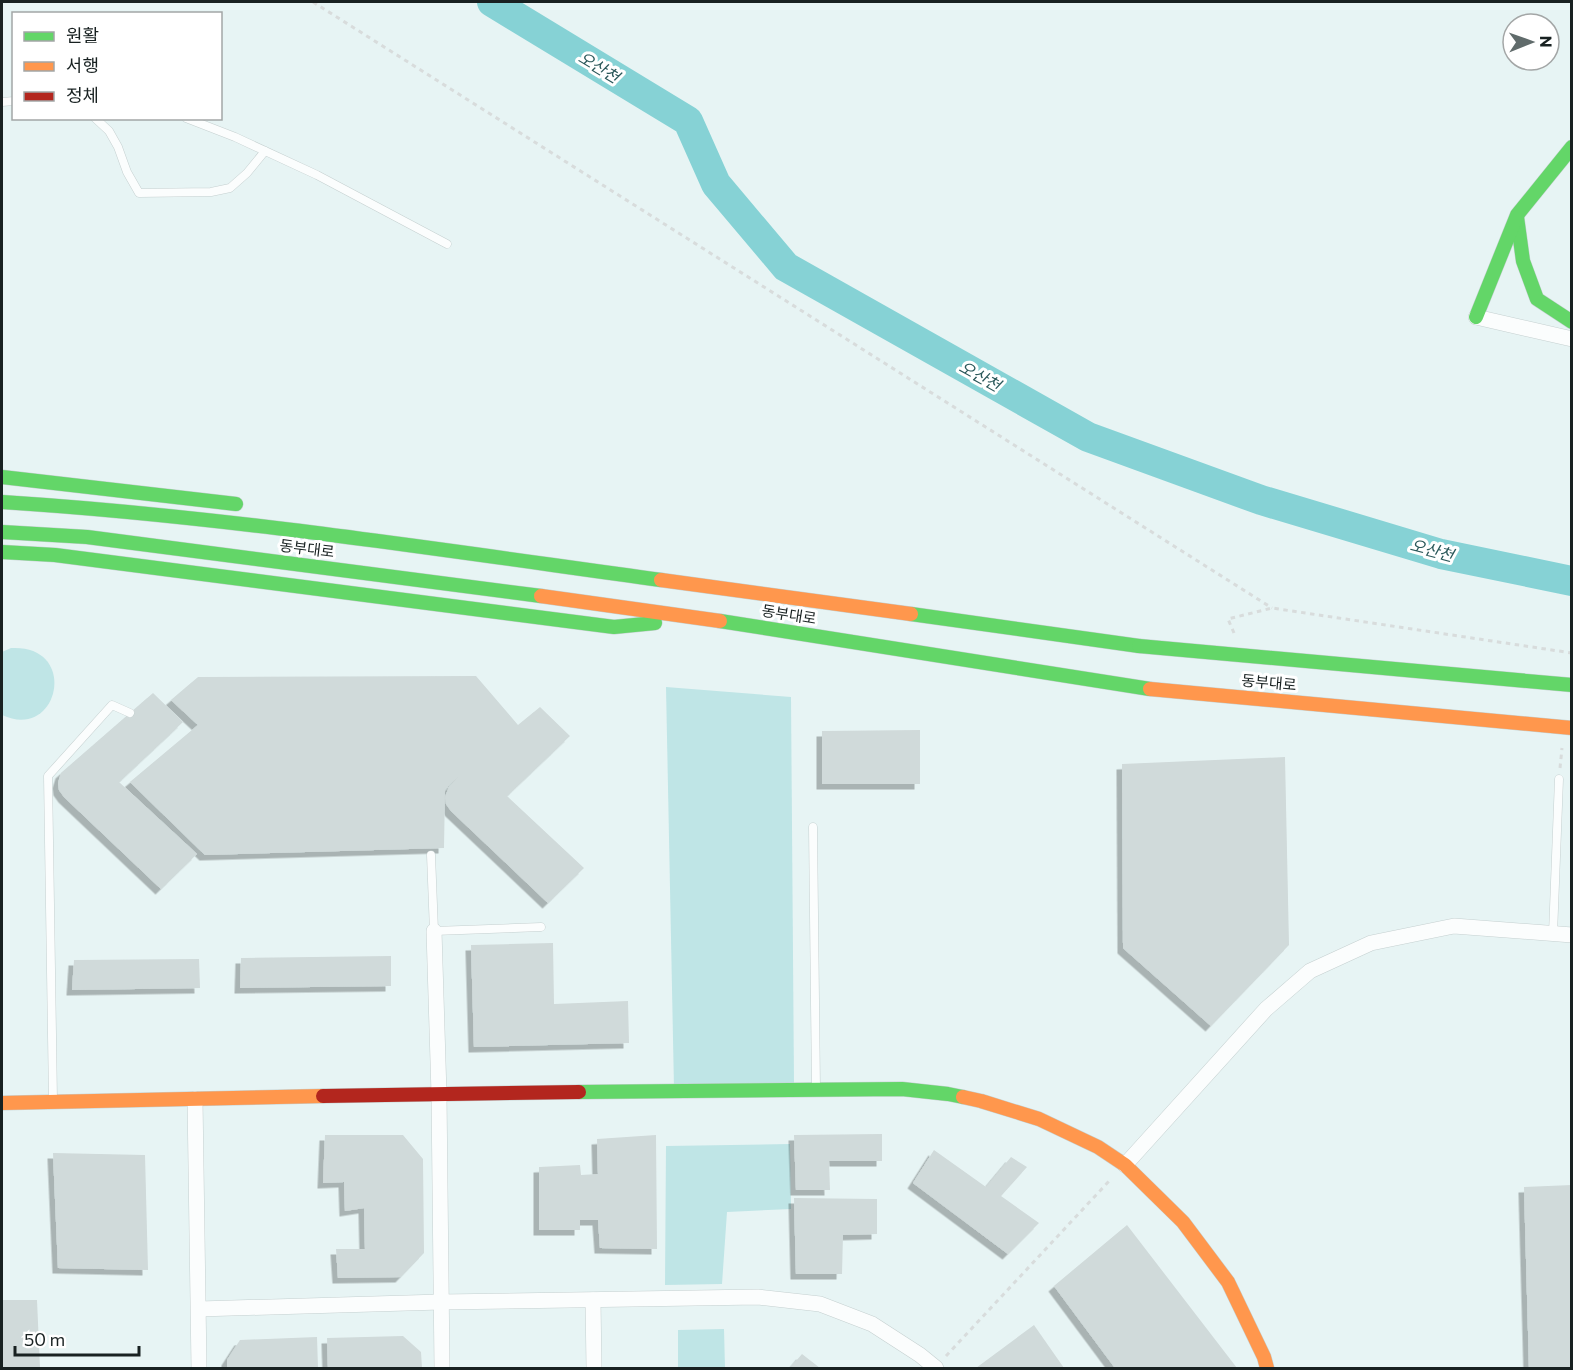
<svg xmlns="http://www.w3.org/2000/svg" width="1573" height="1370" font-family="Commissioner,'Noto Sans KR',sans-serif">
<defs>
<filter id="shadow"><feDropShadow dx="-5.5" dy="5.5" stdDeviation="0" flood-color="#0004"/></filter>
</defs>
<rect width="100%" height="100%" fill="#e7f4f4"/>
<g fill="#bfe5e6">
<path d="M11,648C80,644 59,742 2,715V652Z"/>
<path d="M666,687L791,697L794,1083L674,1089Z"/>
<path d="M790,1144L791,1209L727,1212L722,1284L665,1285L666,1146Z"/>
<path d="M724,1329L725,1368H678V1330Z"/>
</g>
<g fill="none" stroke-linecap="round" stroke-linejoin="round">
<path stroke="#86d2d5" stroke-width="30" d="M492,2L688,121L716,184L786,267L1088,437L1261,500L1441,554L1572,581"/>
</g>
<g fill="#d0dada" filter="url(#shadow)">
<path d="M476,676L518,725L540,707L570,736L507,796L584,868L548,903L451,811L446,804L445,797L449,787L458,777L445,789L444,848L205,855L130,782L198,725L171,700L198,677Z"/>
<path d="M153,693L183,722L119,782L197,854L161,889L64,797L59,790L58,783L61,773Z"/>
<path d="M920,730V784H822V731Z"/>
<path d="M1285,757L1289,945L1211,1026L1123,948L1122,764Z"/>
<path d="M553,943L554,1004L628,1001L629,1043L474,1047L471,945Z"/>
<path d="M391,956V986L240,988L241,958Z"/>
<path d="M199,959L200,988L72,990L74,960Z"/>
<path d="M882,1134V1161H829L830,1190H796L794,1135Z"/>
<path d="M325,1135H403L423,1159L424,1253L401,1277L338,1278L336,1249H365L364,1208L345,1211L344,1182L323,1183Z"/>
<path d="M656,1135L657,1249L600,1248L598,1220H580V1230H539V1167L580,1165L581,1175L598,1174L597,1139Z"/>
<path d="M934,1150L986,1187L1011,1157L1027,1167L1001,1196L1039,1223L1008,1254L913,1183Z"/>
<path d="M53,1153L145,1155L148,1270L58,1268Z"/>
<path d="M1572,1185V1368H1529L1524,1187Z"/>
<path d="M794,1198L877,1199V1234L843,1235L842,1274H796Z"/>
<path d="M1127,1225L1237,1368H1115L1054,1286Z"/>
<path d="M2,1300H37L40,1368H2Z"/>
<path d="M1034,1325L1064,1368H976Z"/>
<path d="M403,1336L421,1352L422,1368H328L327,1338Z"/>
<path d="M317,1337L318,1368H227V1360L240,1340Z"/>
<path d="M802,1354L820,1368H790Z"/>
</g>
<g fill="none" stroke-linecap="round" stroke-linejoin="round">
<g stroke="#c5d0d0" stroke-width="9">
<g id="lane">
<path d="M2,102L14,101"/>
<path d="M95,118L109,131L118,147L127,172L139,193L211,192L230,188L247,173L265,151"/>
<path d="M186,118L235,137L317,175L447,244"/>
<path d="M813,827L816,1089"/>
<path d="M431,855L434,931L541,927"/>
<path d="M1553,934L1559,779"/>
<path d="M53,1100L48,776L112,705L130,713"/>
</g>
</g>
<g stroke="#c5d0d0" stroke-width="16">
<g id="street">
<path d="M1476,317L1572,339"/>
<path d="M434,931L439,1094L442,1368"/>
<path d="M195,1099L199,1368"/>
<path d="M1125,1165L1266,1009L1310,971L1371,943L1454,926L1572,935"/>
<path d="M593,1300L594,1368"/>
<path d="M199,1309L441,1302L758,1297L820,1304L872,1324L920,1355L936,1368"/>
</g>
</g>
<g stroke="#c5d0d0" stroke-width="15">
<g id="fast">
<path d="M1517,217L1523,261L1537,299L1572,322"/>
<path d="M1476,317L1517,215L1572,147"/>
<path d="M2,477L236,504"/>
<path d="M2,502C223,516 442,550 661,580"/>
<path d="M2,532L87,537L541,596"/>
<path d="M2,552L55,555L614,627L655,623"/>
<path d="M911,614L1139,646"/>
<path d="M720,621L1150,689"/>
<path d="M579,1092L902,1089L948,1094L963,1097"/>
</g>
</g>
<g stroke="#c5d0d0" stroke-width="15">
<g id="slow">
<path d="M661,580L911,614"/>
<path d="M541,596L720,621"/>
<path d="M963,1097L981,1101L1039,1119L1098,1147L1125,1165L1183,1222L1228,1282L1264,1357L1267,1368"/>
<path d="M2,1103L323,1096"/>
</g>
</g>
<g stroke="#c5d0d0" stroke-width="15">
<path id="jam" d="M323,1096L579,1092"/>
</g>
<g stroke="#d8dcdc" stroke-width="3" stroke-dasharray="4.5 4.5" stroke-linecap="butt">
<path d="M313,2L1272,608"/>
<path d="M1234,633L1228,619L1272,608L1572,653"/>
<path d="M1560,768L1562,748"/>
<path d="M946,1356L1111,1179"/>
</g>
<use href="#lane" stroke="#fbfdfd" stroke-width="8"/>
<use href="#street" stroke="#fbfdfd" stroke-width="15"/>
<use href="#fast" stroke="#63d668" stroke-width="14"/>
<use href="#slow" stroke="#ff974d" stroke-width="14"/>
<use href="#jam" stroke="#b3261e" stroke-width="14"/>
<g stroke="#c5d0d0" stroke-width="15" stroke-linecap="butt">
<path id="fast-bridge" d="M1139,646L1572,685"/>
</g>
<g stroke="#c5d0d0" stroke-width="15" stroke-linecap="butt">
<path id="slow-bridge" d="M1150,689L1572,728"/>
</g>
<use href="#fast-bridge" stroke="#63d668" stroke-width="14"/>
<use href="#slow-bridge" stroke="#ff974d" stroke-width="14"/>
</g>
<g text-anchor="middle" stroke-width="6" stroke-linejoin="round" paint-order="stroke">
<g font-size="15" fill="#182121" stroke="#fff">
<text transform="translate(307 549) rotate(7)" y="5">동부대로</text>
<text transform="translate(789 615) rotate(9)" y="5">동부대로</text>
<text transform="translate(1269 683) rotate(5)" y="5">동부대로</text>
</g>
<g font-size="16" font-style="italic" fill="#295759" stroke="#fff">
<text transform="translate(599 67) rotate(31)" y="6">오산천</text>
<text transform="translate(980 376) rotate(29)" y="6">오산천</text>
<text transform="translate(1432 550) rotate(15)" y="6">오산천</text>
</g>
</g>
<rect width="1573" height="1370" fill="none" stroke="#182121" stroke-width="6"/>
<rect x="12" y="12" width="210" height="108" fill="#ffffff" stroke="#a3a6a6" stroke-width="1.5"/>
<rect x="24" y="32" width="30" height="9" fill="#63d668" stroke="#a3a6a6" stroke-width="1.5"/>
<text x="66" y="42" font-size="18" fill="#182121">원활</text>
<rect x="24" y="62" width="30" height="9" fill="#ff974d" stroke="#a3a6a6" stroke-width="1.5"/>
<text x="66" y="72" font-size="18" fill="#182121">서행</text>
<rect x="24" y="92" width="30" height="9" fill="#b3261e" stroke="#a3a6a6" stroke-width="1.5"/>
<text x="66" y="102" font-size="18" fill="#182121">정체</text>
<g transform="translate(1531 42) rotate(89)"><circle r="28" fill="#ffffff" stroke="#a3a6a6" stroke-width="1.5"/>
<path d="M0-4.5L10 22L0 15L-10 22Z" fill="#606b6b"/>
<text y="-9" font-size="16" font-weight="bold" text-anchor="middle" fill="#182121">N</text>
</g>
<path d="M15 1346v9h124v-9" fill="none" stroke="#182121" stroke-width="3"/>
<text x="24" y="1346" font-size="18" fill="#182121" stroke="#ffffff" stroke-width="4.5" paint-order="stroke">50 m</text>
</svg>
